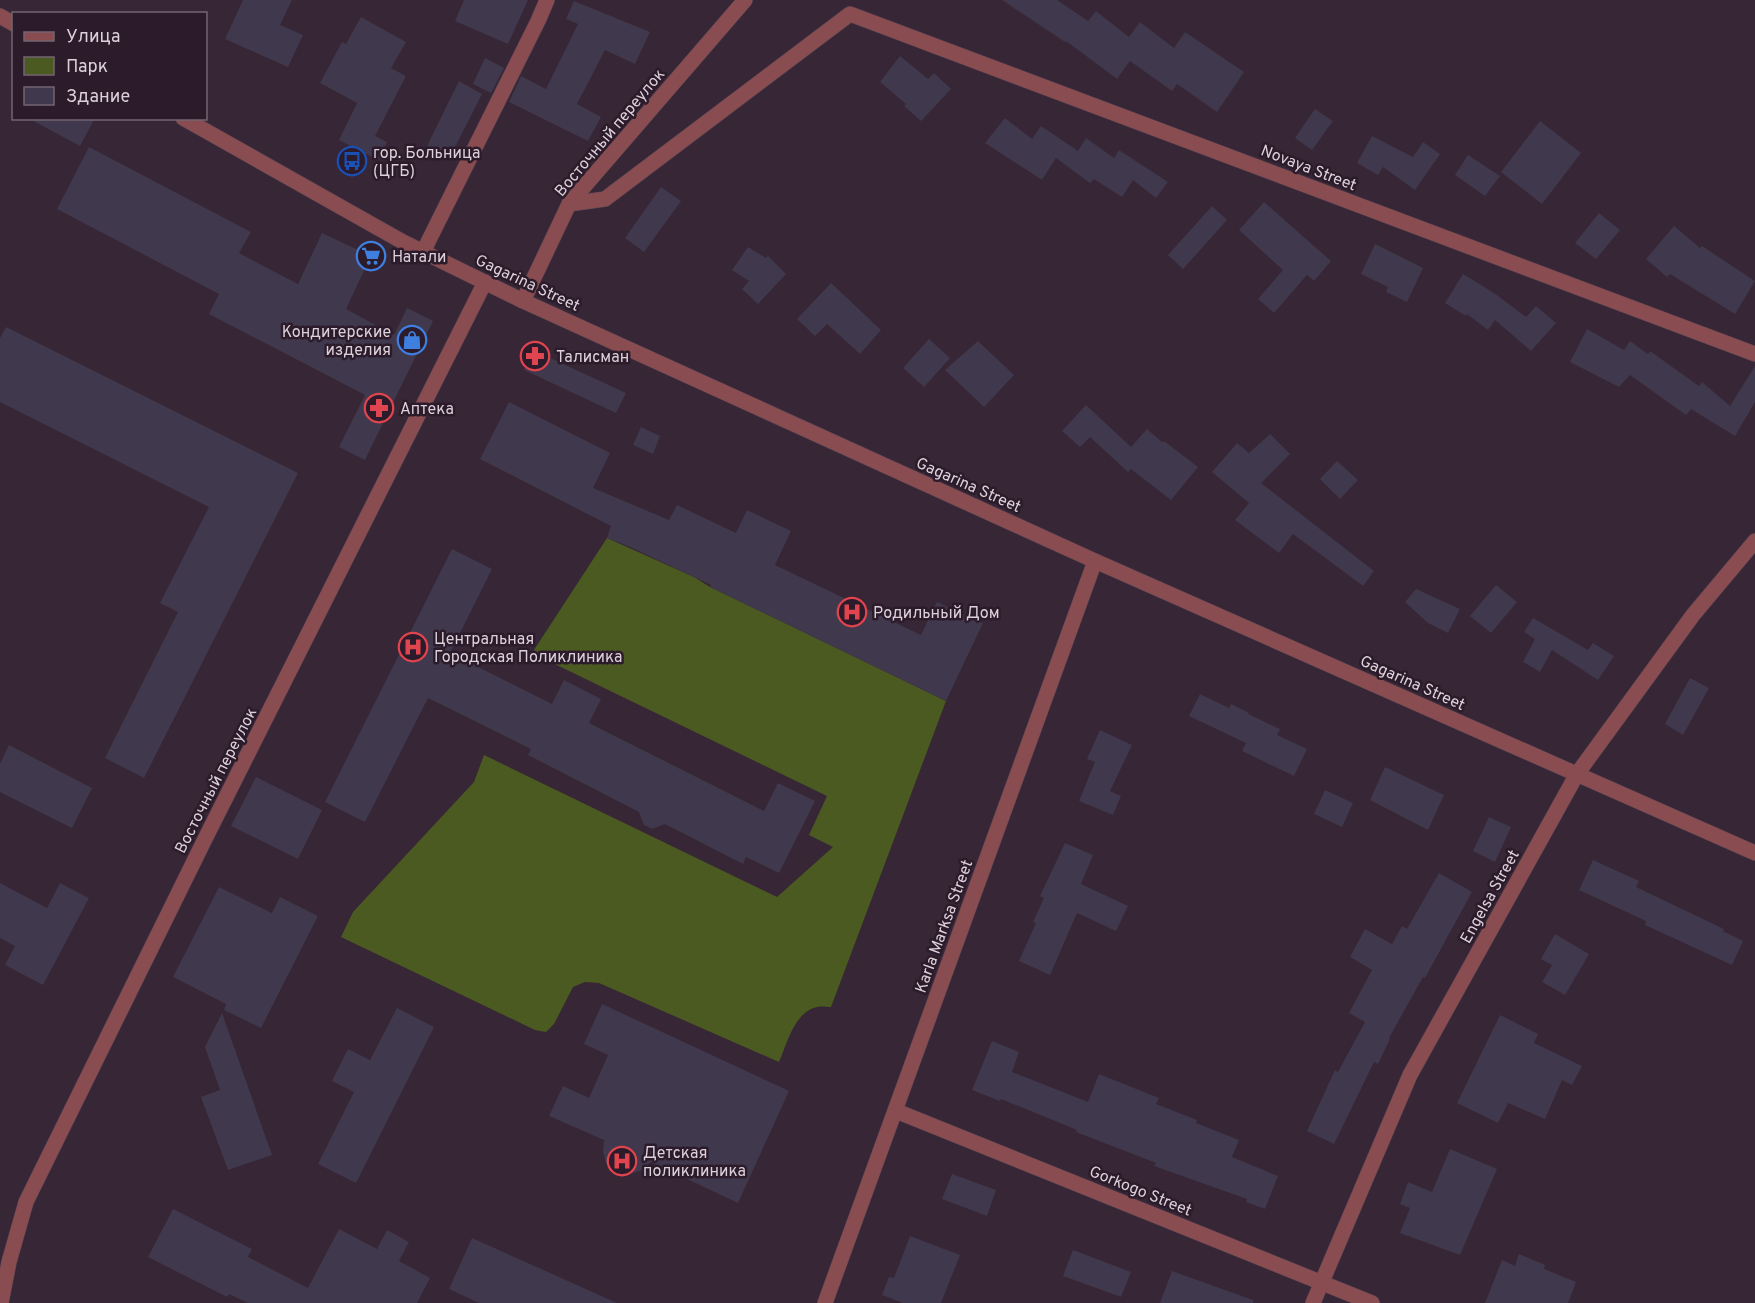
<svg xmlns="http://www.w3.org/2000/svg" width="1755" height="1303" font-family="Overpass,sans-serif">
<rect width="100%" height="100%" fill="#372635"/>
<path fill="#4b5a21" d="M607,538L694,577L710,587L946,701L831,1007C827,1007 821,1006 817,1007C794,1012 787,1044 779,1062L599,983L585,982L573,987L554,1024L546,1032L535,1030L341,937L353,912L474,782L484,755L777,897L833,847L809,835L827,796L532,653Z"/>
<g fill="#40384c">
<path d="M243,0H292L280,25L303,35L288,67L225,39Z"/>
<path d="M464,0H528L508,44L455,21Z"/>
<path d="M1002,0H1057L1088,21L1096,11L1129,37L1140,22L1174,48L1185,32L1244,72L1217,112L1177,84L1172,91L1130,61L1117,79L1066,41L1065,42Z"/>
<path d="M574,1L650,32L635,64L605,50L577,104L601,117L588,141L509,102L521,76L546,89L578,24L566,19Z"/>
<path d="M361,17L406,42L391,68L406,76L375,136L387,142L378,160L339,140L357,103L320,83L342,42L346,44Z"/>
<path d="M900,56L928,79L934,73L951,89L921,121L904,106L906,104L880,82Z"/>
<path d="M485,58L504,68L491,93L473,84Z"/>
<path d="M459,81L482,94L450,157L427,146Z"/>
<path d="M1315,109L1333,121L1312,150L1295,138Z"/>
<path d="M28,118H95L80,146Z"/>
<path d="M1005,118L1032,139L1041,126L1078,151L1086,138L1114,158L1119,150L1168,182L1156,198L1133,180L1122,197L1094,179L1090,183L1056,158L1042,180L985,143Z"/>
<path d="M1540,121L1581,153L1542,204L1501,172Z"/>
<path d="M1372,136L1413,157L1423,142L1440,154L1415,190L1383,167L1378,175L1357,163Z"/>
<path d="M89,147L251,232L239,253L298,284L322,233L371,256L346,309L394,335L407,308L433,321L365,460L339,447L365,395L209,314L219,294L57,209Z"/>
<path d="M1468,155L1500,176L1485,196L1455,175Z"/>
<path d="M661,187L681,201L644,252L625,238Z"/>
<path d="M1264,202L1331,261L1314,281L1307,275L1274,313L1258,299L1283,270L1239,230Z"/>
<path d="M1212,206L1227,220L1183,269L1168,255Z"/>
<path d="M1599,213L1620,230L1596,259L1575,243Z"/>
<path d="M1674,226L1700,248L1702,246L1755,281L1735,314L1670,274L1667,277L1646,259Z"/>
<path d="M1375,244L1423,268L1407,302L1386,292L1388,287L1361,274Z"/>
<path d="M748,247L766,258L768,256L786,274L758,304L742,289L749,281L732,270Z"/>
<path d="M1463,274L1494,293L1526,317L1536,306L1556,323L1531,351L1495,320L1488,330L1467,314L1466,316L1445,303Z"/>
<path d="M831,283L881,330L860,354L827,324L815,336L797,319Z"/>
<path d="M6,327L298,473L144,778L105,758L178,612L160,603L209,507L0,402V338Z"/>
<path d="M1587,329L1624,350L1630,341L1648,354L1650,351L1699,386L1702,382L1730,406L1755,366V402L1735,436L1691,409L1686,415L1630,375L1619,387L1570,362Z"/>
<path d="M929,339L950,358L924,387L903,368Z"/>
<path d="M978,341L1014,375L984,407L945,370Z"/>
<path d="M533,350L626,393L616,413L524,370Z"/>
<path d="M509,402L610,453L593,488L669,520L677,505L736,533L747,510L791,531L775,565L921,635L937,602L983,623L946,701L710,587L711,585L628,546L607,538L611,526L480,459Z"/>
<path d="M1086,405L1131,447L1147,429L1162,442L1164,441L1198,467L1171,500L1131,469L1128,472L1090,437L1080,447L1062,431Z"/>
<path d="M641,427L660,436L653,454L633,445Z"/>
<path d="M1270,434L1290,454L1261,483L1374,571L1363,586L1293,534L1279,553L1235,520L1249,503L1212,472L1237,443L1249,453Z"/>
<path d="M1337,461L1358,480L1340,499L1320,479Z"/>
<path d="M452,549L492,569L450,653L552,704L564,680L601,699L589,723L764,811L778,783L815,801L779,873L746,857L743,864L665,824L652,829L644,825L639,812L528,755L531,749L428,698L365,822L325,802Z"/>
<path d="M1496,585L1517,602L1491,633L1470,616Z"/>
<path d="M1416,589L1460,609L1448,633L1428,623L1405,602Z"/>
<path d="M1533,618L1588,650L1593,643L1614,656L1598,680L1552,650L1540,672L1523,662L1535,639L1524,632Z"/>
<path d="M1690,678L1709,688L1683,735L1665,724Z"/>
<path d="M1200,694L1229,708L1231,704L1249,713L1248,714L1280,729L1277,735L1307,749L1294,776L1242,751L1246,743L1189,716Z"/>
<path d="M1100,730L1132,745L1110,791L1121,796L1113,815L1079,801L1095,762L1087,759Z"/>
<path d="M9,745L92,788L72,828L0,792V764Z"/>
<path d="M1385,767L1444,795L1428,830L1370,800Z"/>
<path d="M256,777L322,810L298,859L231,826Z"/>
<path d="M1325,790L1353,803L1342,827L1314,814Z"/>
<path d="M1489,817L1511,827L1495,862L1473,851Z"/>
<path d="M1065,843L1093,855L1081,884L1128,906L1116,931L1077,913L1050,975L1019,961L1036,923L1033,922L1044,898L1040,896Z"/>
<path d="M1593,860L1639,881L1636,887L1724,929L1723,931L1743,941L1732,965L1645,925L1646,921L1579,890Z"/>
<path d="M1439,873L1472,892L1425,978L1423,977L1389,1038L1390,1039L1378,1064L1374,1062L1334,1144L1307,1131L1335,1070L1338,1072L1365,1022L1349,1013L1372,970L1350,957L1365,929L1392,944L1402,926L1407,929Z"/>
<path d="M0,883L47,908L60,883L89,898L43,985L5,965L15,946L0,938Z"/>
<path d="M219,887L272,913L280,897L318,916L261,1028L224,1010L226,1004L173,977Z"/>
<path d="M1555,934L1589,954L1565,995L1542,982L1552,965L1541,959Z"/>
<path d="M602,1004L789,1091L738,1203L651,1162L642,1170L631,1174L617,1171L606,1163L603,1152L604,1140L549,1116L563,1086L589,1098L608,1055L584,1044Z"/>
<path d="M397,1008L434,1027L356,1183L318,1164L354,1092L332,1081L348,1049L370,1060Z"/>
<path d="M222,1013L272,1155L228,1170L201,1097L220,1090L205,1047Z"/>
<path d="M1500,1015L1538,1034L1534,1043L1582,1066L1572,1085L1562,1080L1545,1119L1508,1103L1498,1123L1457,1103Z"/>
<path d="M992,1041L1019,1052L1012,1072L1088,1102L1099,1074L1159,1098L1156,1104L1197,1120L1196,1123L1239,1140L1232,1157L1278,1176L1265,1209L1246,1202L1247,1199L1154,1166L1156,1163L1076,1132L1077,1130L1001,1099L1000,1101L972,1090Z"/>
<path d="M1450,1149L1497,1169L1460,1255L1400,1233L1410,1208L1400,1204L1408,1182L1432,1192Z"/>
<path d="M952,1174L996,1190L987,1216L942,1199Z"/>
<path d="M173,1209L252,1249L248,1257L308,1288L339,1229L377,1249L387,1230L409,1242L399,1261L430,1278L417,1303H248L229,1294L227,1297L148,1257Z"/>
<path d="M910,1236L960,1255L941,1303H903L882,1295L889,1277L894,1278Z"/>
<path d="M472,1238L617,1303H479L449,1289Z"/>
<path d="M1073,1250L1131,1272L1121,1297L1063,1276Z"/>
<path d="M1519,1254L1545,1265L1544,1269L1576,1282L1568,1303H1485L1502,1260L1515,1266Z"/>
<path d="M1172,1271L1253,1300V1303H1160Z"/>
</g>
<g fill="none" stroke-linecap="round" stroke-linejoin="round">
<g stroke="#51414f" stroke-width="16">
<g id="minor">
<path d="M0,16L14,24"/>
<path d="M183,118L403,242L523,301L1095,561L1755,853"/>
<path d="M569,204L605,199L850,14L1755,354"/>
<path d="M423,252L538,21L547,0"/>
<path d="M523,301L569,204L745,0"/>
<path d="M896,1111L1372,1303"/>
<path d="M1,1303L9,1262L26,1202L206,837L485,282"/>
<path d="M825,1303L1095,561"/>
<path d="M1313,1303L1410,1075L1577,774L1693,615L1755,541"/>
</g>
</g>
<use href="#minor" stroke="#884c51" stroke-width="15"/>
</g>
<defs>
<g id="bus-ring" transform="scale(1.5)"><circle r="9.5" fill="#2c1c2b" stroke="#1a4fb4" stroke-width="1.5"/><path d="M-5-6H5V4H4V6H2V4H-2V6H-4V4H-5ZM-3.5-4V0h7V-4ZM-3.5 1.2v1.5H-2V1.2ZM2 1.2v1.5H3.5V1.2Z" fill="#1a4fb4"/></g>
<g id="supermarket-ring" transform="scale(1.5)"><circle r="9.5" fill="#2c1c2b" stroke="#3f7fe0" stroke-width="1.5"/><path d="M-6-5.5h2.5l.6 2H6L4.5 2H-2.5L-4.4-4H-6ZM-1.5 3.2a1.3 1.3 0 1 0 .1 0ZM3 3.2a1.3 1.3 0 1 0 .1 0Z" fill="#3f7fe0"/></g>
<g id="shop-ring" transform="scale(1.5)"><circle r="9.5" fill="#2c1c2b" stroke="#3f7fe0" stroke-width="1.5"/><path d="M-5-2.5h2.3a2.7 3.5 0 0 1 5.4 0H5L5.5 6h-11ZM-1.5-2.5h3a1.5 2.3 0 0 0-3 0Z" fill="#3f7fe0"/></g>
<g id="pharmacy-ring" transform="scale(1.5)"><circle r="9.5" fill="#2c1c2b" stroke="#e0444e" stroke-width="1.5"/><path d="M-2-6h4v4h4v4h-4v4h-4v-4h-4v-4h4Z" fill="#e0444e"/></g>
<g id="hospital-ring" transform="scale(1.5)"><circle r="9.5" fill="#2c1c2b" stroke="#e0444e" stroke-width="1.5"/><path d="M-5-5h3v3.5h4V-5h3V5h-3V1.5h-4V5h-3Z" fill="#e0444e"/></g>
</defs>
<g fill-rule="evenodd">
<use href="#bus-ring" x="352" y="161"/>
<use href="#supermarket-ring" x="371" y="256"/>
<use href="#shop-ring" x="412" y="340"/>
<use href="#pharmacy-ring" x="535" y="356"/>
<use href="#pharmacy-ring" x="379" y="408"/>
<use href="#hospital-ring" x="852" y="612"/>
<use href="#hospital-ring" x="413" y="647"/>
<use href="#hospital-ring" x="622" y="1161"/>
</g>
<g text-anchor="middle" stroke-width="5" stroke-linejoin="round" paint-order="stroke">
<g font-size="16" fill="#dcd0da" stroke="#2c1c2b">
<text transform="translate(609 132) rotate(-50)" y="6">Восточный переулок</text>
<text transform="translate(1309 167) rotate(21)" y="6">Novaya Street</text>
<text transform="translate(528 282) rotate(25)" y="6">Gagarina Street</text>
<text transform="translate(969 484) rotate(24)" y="6">Gagarina Street</text>
<text transform="translate(1413 682) rotate(24)" y="6">Gagarina Street</text>
<text transform="translate(215 780) rotate(-63)" y="6">Восточный переулок</text>
<text transform="translate(1489 896) rotate(-61)" y="6">Engelsa Street</text>
<text transform="translate(943 926) rotate(-70)" y="6">Karla Marksa Street</text>
<text transform="translate(1141 1190) rotate(22)" y="6">Gorkogo Street</text>
</g>
<g font-size="16" fill="#dcd0da" stroke="#2c1c2b" text-anchor="start">
<text x="373" y="158">гор. Больница<tspan x="373" dy="18">(ЦГБ)</tspan></text>
<text x="392" y="262">Натали</text>
<text x="391" y="337" text-anchor="end">Кондитерские<tspan x="391" dy="18">изделия</tspan></text>
<text x="556" y="362">Талисман</text>
<text x="400" y="414">Аптека</text>
<text x="873" y="618">Родильный Дом</text>
<text x="434" y="644">Центральная<tspan x="434" dy="18">Городская Поликлиника</tspan></text>
<text x="643" y="1158">Детская<tspan x="643" dy="18">поликлиника</tspan></text>
</g>
</g>
<rect x="12" y="12" width="195" height="108" fill="#2c1c2b" stroke="#726471" stroke-width="1.5"/>
<rect x="24" y="32" width="30" height="9" fill="#884c51" stroke="#726471" stroke-width="1.5"/>
<text x="66" y="42" font-size="18" fill="#dcd0da">Улица</text>
<rect x="24" y="57" width="30" height="18" fill="#4b5a21" stroke="#726471" stroke-width="1.5"/>
<text x="66" y="72" font-size="18" fill="#dcd0da">Парк</text>
<rect x="24" y="87" width="30" height="18" fill="#40384c" stroke="#726471" stroke-width="1.5"/>
<text x="66" y="102" font-size="18" fill="#dcd0da">Здание</text>
</svg>
